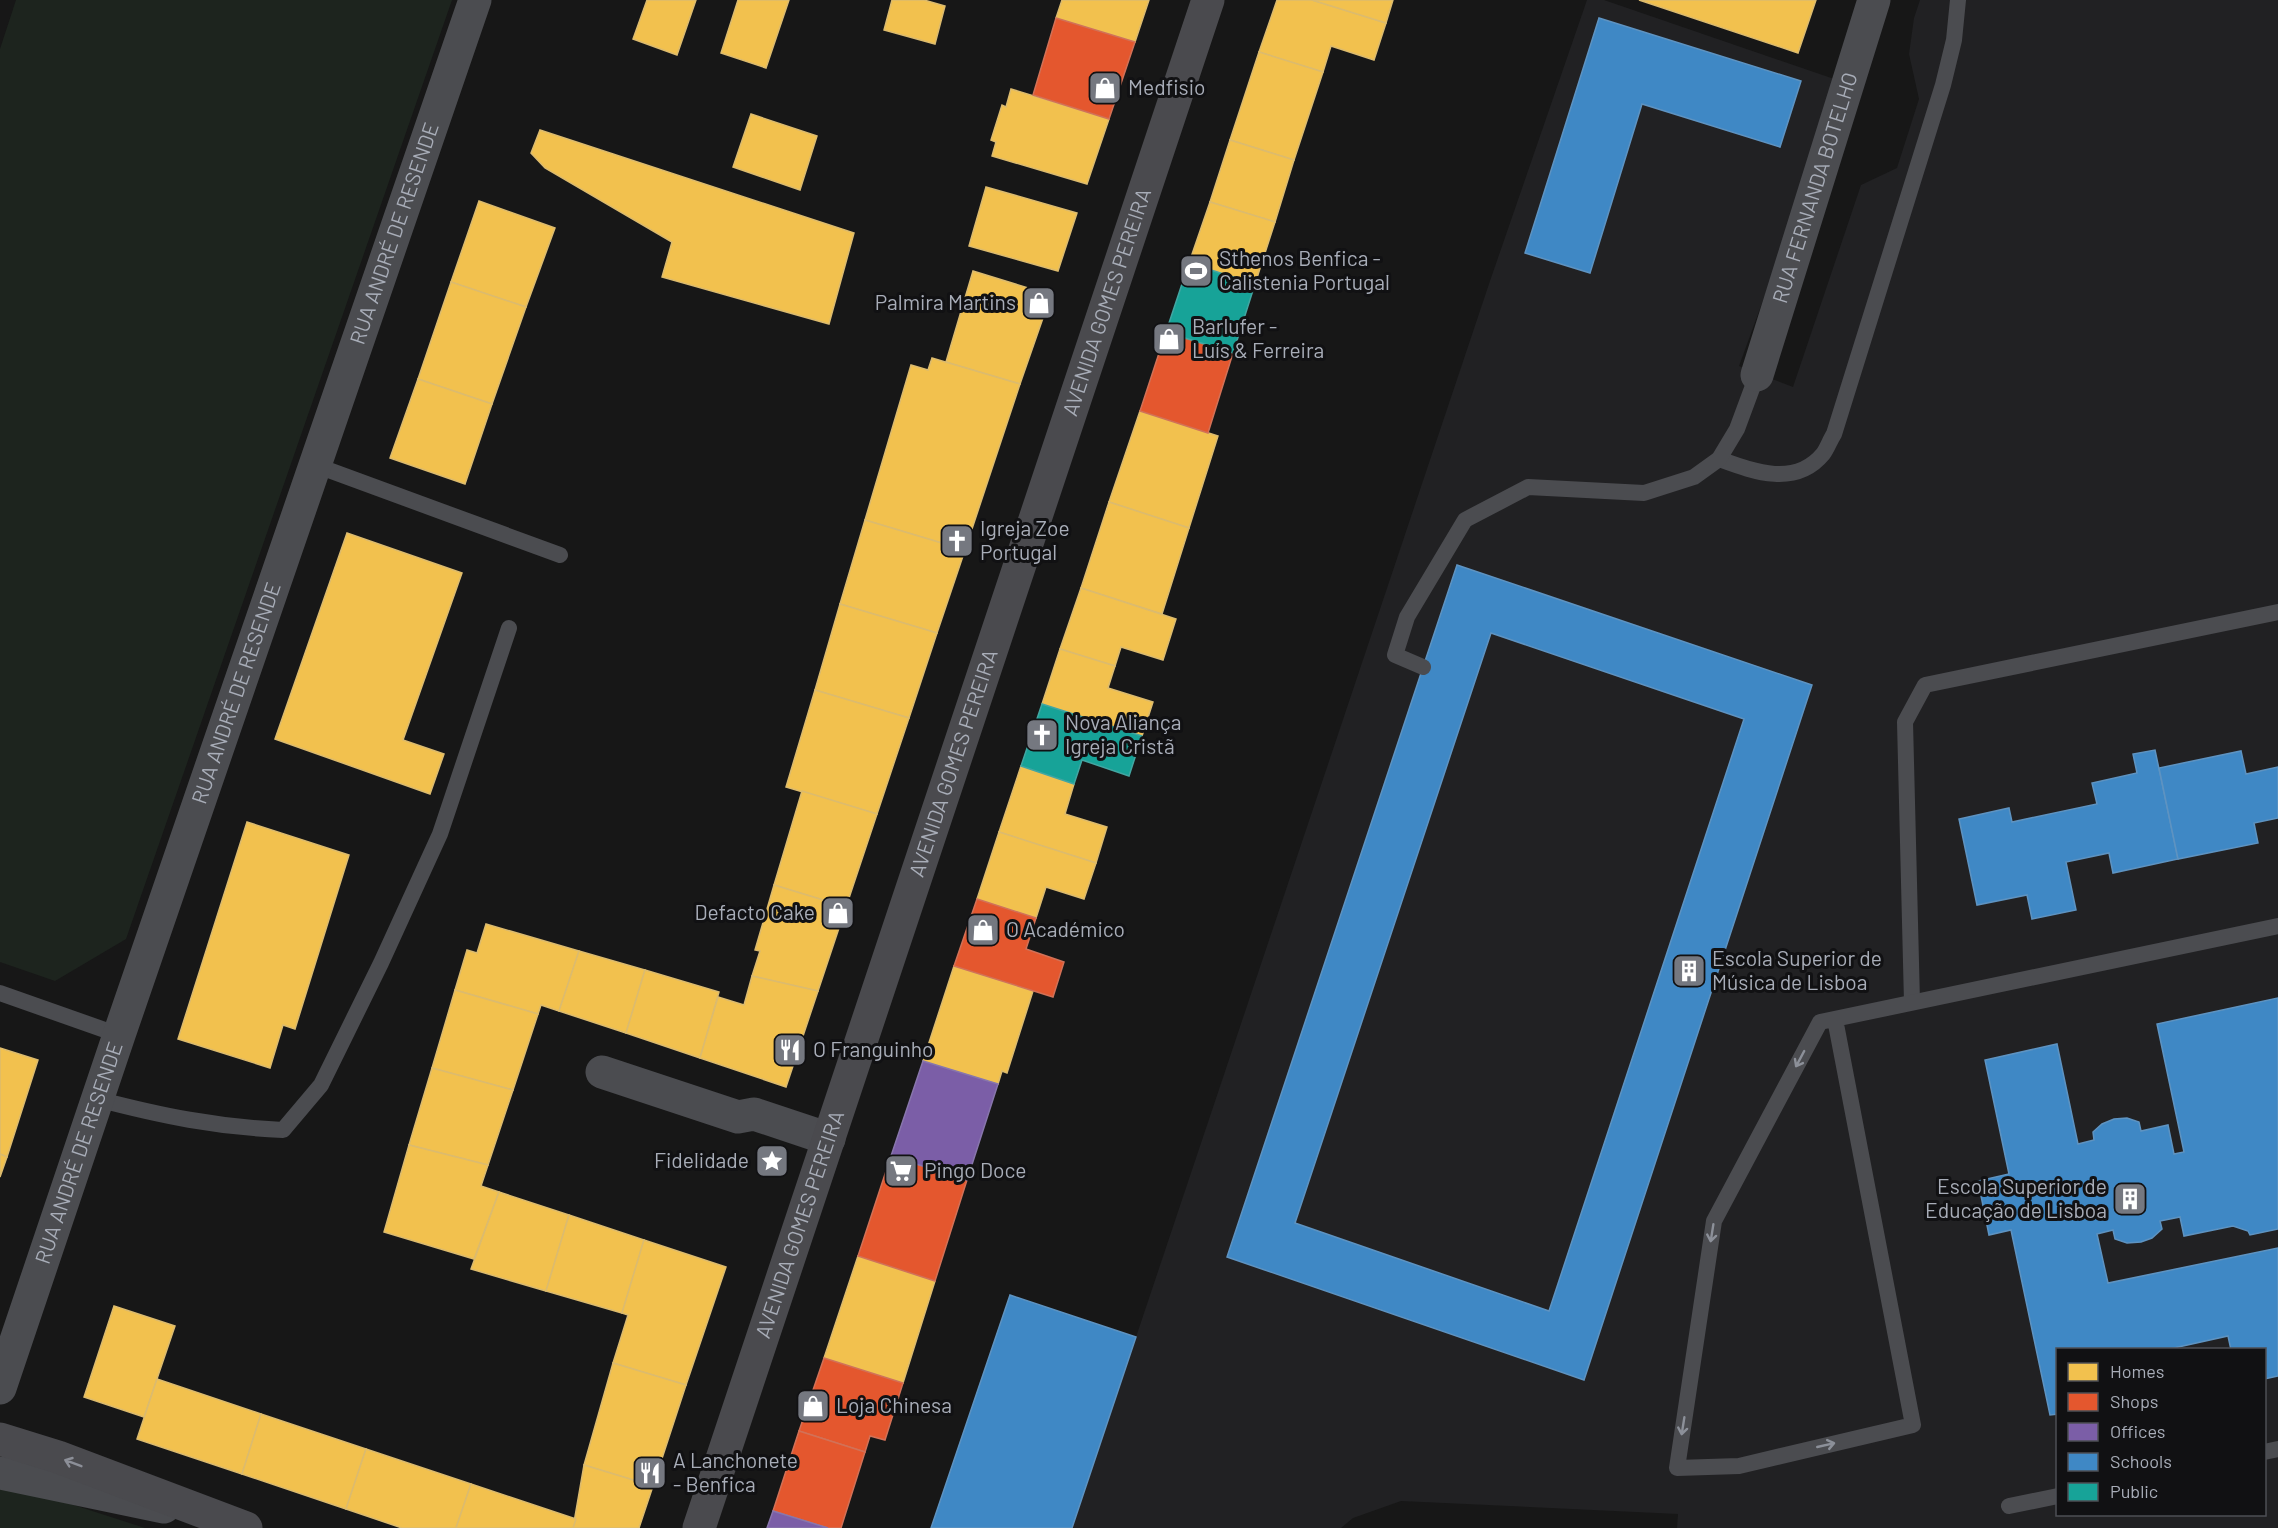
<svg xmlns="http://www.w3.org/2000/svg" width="2278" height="1528" font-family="Barlow,sans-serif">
<rect width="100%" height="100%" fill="#171717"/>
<path fill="#212123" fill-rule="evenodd" d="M1587,0H1604L1843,82L1739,366L1793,387L1861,185L1897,168L1919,99L1909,54L1914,18L1920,0H2278V1528H1677L1678,1514L1401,1501L1353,1518L1341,1528H1072L1490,281ZM2058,1350H2264V1514H2058Z"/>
<g fill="#1d241e">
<path d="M16,0H452L126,939L55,981L0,962V49Z"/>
<path d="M0,1486L21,1488L145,1528H0Z"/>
</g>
<g fill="#f2c14e" stroke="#dcbb6e" stroke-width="1.5">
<path d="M647,0H696L677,55L633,39Z"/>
<path d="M738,0H789L766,68L721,53Z"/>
<path d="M892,0H924L945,6L935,44L884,30Z"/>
<path d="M1062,0H1149L1135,42L1056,18Z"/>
<path d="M1277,0H1312L1386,23L1374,60L1331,46L1323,72L1259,52Z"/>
<path d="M1312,0H1393L1386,23Z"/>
<path d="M1639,0H1816L1798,53Z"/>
<path d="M1259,52L1323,72L1294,160L1230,140Z"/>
<path d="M1011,89L1109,119L1087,184L992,156L996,142L991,140L1002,105L1006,107Z"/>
<path d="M751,114L817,136L800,190L733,167Z"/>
<path d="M540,130L854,233L829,324L662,277L672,242L545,168L531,153Z"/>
<path d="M1230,140L1294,160L1275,222L1210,202Z"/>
<path d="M986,187L1077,213L1058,271L969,246Z"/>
<path d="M479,201L555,228L526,307L451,282Z"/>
<path d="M1210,202L1275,222L1255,284L1189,263Z"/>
<path d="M973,271L1051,295L1020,384L946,362Z"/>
<path d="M451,282L526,307L492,404L418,379Z"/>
<path d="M932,358L1020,384L965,550L865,520L911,365L928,370Z"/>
<path d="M418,379L492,404L465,484L390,458Z"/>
<path d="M1140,411L1218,436L1189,528L1109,502Z"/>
<path d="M1109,502L1189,528L1162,614L1081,588Z"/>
<path d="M865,520L965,550L937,633L840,604Z"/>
<path d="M347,533L462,573L403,740L444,754L430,794L275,739Z"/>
<path d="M1081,588L1176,619L1163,660L1121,647L1115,666L1060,649Z"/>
<path d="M840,604L937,633L909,718L815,690Z"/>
<path d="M1060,649L1115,666L1108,688L1153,702L1142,736L1042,704Z"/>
<path d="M815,690L909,718L877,814L786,787Z"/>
<path d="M1021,766L1074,784L1065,814L1107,827L1096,863L999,832Z"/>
<path d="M802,791L877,814L846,907L774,885Z"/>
<path d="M247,822L349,855L295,1029L283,1025L270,1068L178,1039Z"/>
<path d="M999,832L1096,863L1084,899L1046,887L1036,918L977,899Z"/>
<path d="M774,885L846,907L818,991L752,976L760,951L755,950Z"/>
<path d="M486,924L579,951L559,1011L541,1005L538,1014L455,990L467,950L477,953Z"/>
<path d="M579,951L645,970L626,1033L559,1011Z"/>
<path d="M954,966L1033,991L1007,1073L1002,1071L998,1084L923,1061Z"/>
<path d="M645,970L719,992L700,1058L626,1033Z"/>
<path d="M752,976L818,991L786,1087L700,1058L718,997L744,1005Z"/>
<path d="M455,990L538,1014L513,1090L432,1068Z"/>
<path d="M0,1048L38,1060L7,1157L0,1154Z"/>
<path d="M432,1068L513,1090L488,1165L409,1145Z"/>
<path d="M409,1145L488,1165L481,1186L499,1192L474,1259L384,1232Z"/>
<path d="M0,1154L7,1157L0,1177Z"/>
<path d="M499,1192L569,1215L546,1291L471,1269Z"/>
<path d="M569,1215L644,1240L622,1313L546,1291Z"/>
<path d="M644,1240L726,1267L686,1385L613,1363L628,1315L622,1313Z"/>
<path d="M858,1256L935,1281L903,1383L824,1358Z"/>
<path d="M114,1306L175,1326L144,1417L84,1397Z"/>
<path d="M613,1363L686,1385L653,1486L584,1465Z"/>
<path d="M157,1379L261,1414L242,1474L137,1439Z"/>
<path d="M261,1414L366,1449L346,1509L242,1474Z"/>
<path d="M366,1449L471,1484L456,1528H402L346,1509Z"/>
<path d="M584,1465L653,1486L639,1528H573Z"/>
<path d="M471,1484L576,1519L573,1528H456Z"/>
</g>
<g fill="#e4572e" stroke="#d27157" stroke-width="1.5">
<path d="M1056,18L1135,42L1109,119L1033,95Z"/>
<path d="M1166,332L1233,353L1208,433L1140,411Z"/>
<path d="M977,899L1036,918L1026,949L1064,962L1053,997L954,966Z"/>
<path d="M891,1156L967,1180L935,1281L858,1256Z"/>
<path d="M824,1358L903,1383L885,1440L870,1436L865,1452L799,1431Z"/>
<path d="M799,1431L865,1452L841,1528H828L773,1511Z"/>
</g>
<g fill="#7b5ea7" stroke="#8876ac" stroke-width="1.5">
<path d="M923,1061L998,1084L967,1180L891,1156Z"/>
<path d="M773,1511L828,1528H767Z"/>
</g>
<g fill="#3f88c5" stroke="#5e93c1" stroke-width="1.5" fill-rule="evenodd">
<path d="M1599,18L1801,81L1780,147L1642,104L1590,273L1525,253Z"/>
<path d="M1457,565L1812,685L1584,1380L1227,1257ZM1491,633L1744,719L1549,1311L1295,1223Z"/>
<path d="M2155,750L2178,859L2113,873L2109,853L2066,862L2076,910L2032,919L2027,895L1977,905L1959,819L2009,808L2012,822L2097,804L2092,783L2137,773L2133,754Z"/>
<path d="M2241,751L2246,774L2278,767V818L2254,823L2258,843L2178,859L2159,768Z"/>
<path d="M2278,998V1229L2250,1235L2248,1231L2233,1226L2184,1236L2180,1217L2160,1221L2162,1229L2152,1238L2141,1242L2127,1243L2115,1239L2113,1230L2097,1234L2108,1283L2278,1248V1376L2264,1379V1350H2231L2228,1336L2165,1350H2058V1414L2050,1415L2011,1230L1989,1235L1978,1181L2009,1174L1985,1060L2057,1044L2078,1144L2094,1140L2093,1132L2102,1124L2114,1119L2127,1118L2139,1122L2141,1131L2168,1125L2174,1154L2184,1152L2157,1024Z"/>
<path d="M1010,1295L1136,1337L1072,1528H931Z"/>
</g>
<g fill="#17a398" stroke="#42a6a2" stroke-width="1.5">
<path d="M1189,263L1255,284L1233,353L1166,332Z"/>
<path d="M1042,704L1142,736L1129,776L1082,760L1074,784L1021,766Z"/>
</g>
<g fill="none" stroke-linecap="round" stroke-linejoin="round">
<g stroke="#4b4c50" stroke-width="16">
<path d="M1719,459C1752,471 1795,488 1823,454C1827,449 1830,440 1834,434L1943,85L1954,40L1958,0"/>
<path d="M315,465L560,555"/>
<path d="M1423,667L1395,655L1407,617L1465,520L1528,487L1644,493L1694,477L1719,459L1737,429L1757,375"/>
<path d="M0,993L119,1035"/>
<path d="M1912,1002L1905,722L1925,685L2278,612"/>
<path d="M1835,1019L1913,1425L1739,1466L1677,1468L1714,1221L1820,1022L2278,926"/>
<path d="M97,1099C162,1116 216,1127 283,1130L321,1085L381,963L440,834L509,628"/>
<path d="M2264,1452L2278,1449"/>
<path d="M2009,1506L2058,1496"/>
</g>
<g stroke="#4b4c50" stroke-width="33">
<path id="s1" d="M1757,375L1874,0"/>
<path d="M602,1072L738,1117L754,1114L829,1139"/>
<path id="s2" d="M0,1388L119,1035L475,0"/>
<path d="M0,1473L164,1507"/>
</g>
<g stroke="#4a4a4e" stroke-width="33">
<path d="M0,1439L58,1457L246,1528"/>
<path id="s3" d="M699,1528L1208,0"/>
</g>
</g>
<defs><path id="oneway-shaft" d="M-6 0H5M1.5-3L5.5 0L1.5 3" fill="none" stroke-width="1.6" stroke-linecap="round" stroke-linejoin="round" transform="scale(1.5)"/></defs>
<g stroke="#8c9099">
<use href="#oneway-shaft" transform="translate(1800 1059) rotate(118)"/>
<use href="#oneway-shaft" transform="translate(1712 1233) rotate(99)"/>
<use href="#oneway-shaft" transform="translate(1683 1426) rotate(99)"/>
<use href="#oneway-shaft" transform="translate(1826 1445) rotate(-13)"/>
</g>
<use stroke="#8c8f98" href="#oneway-shaft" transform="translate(73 1463) rotate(-159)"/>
<defs>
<g id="shop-square" transform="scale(1.725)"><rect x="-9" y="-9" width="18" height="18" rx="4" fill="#757880" stroke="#111113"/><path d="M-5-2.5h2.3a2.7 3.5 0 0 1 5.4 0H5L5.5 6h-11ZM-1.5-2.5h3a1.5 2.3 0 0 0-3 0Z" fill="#fff"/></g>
<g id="stadium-square" transform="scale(1.725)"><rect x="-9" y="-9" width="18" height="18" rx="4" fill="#757880" stroke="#111113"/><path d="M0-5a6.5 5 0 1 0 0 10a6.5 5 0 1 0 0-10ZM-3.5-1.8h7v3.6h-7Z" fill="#fff"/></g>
<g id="church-square" transform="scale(1.725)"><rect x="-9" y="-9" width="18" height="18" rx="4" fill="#757880" stroke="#111113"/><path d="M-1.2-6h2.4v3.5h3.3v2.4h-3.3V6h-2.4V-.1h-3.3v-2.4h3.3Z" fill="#fff"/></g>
<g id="building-square" transform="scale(1.725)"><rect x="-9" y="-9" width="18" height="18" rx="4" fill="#757880" stroke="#111113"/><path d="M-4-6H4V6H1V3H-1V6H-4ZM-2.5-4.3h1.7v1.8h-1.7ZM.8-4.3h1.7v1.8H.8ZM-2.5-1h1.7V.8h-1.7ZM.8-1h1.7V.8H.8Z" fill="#fff"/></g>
<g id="restaurant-square" transform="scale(1.725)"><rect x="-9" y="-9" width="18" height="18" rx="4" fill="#757880" stroke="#111113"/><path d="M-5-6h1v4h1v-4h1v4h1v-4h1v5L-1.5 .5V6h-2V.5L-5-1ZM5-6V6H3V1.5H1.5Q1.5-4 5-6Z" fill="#fff"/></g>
<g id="sight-square" transform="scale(1.725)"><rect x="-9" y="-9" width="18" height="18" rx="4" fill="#757880" stroke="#111113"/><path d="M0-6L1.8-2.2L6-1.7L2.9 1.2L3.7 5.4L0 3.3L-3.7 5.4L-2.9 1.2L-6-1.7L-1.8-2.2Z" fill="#fff"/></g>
<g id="supermarket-square" transform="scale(1.725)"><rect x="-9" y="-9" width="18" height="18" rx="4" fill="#757880" stroke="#111113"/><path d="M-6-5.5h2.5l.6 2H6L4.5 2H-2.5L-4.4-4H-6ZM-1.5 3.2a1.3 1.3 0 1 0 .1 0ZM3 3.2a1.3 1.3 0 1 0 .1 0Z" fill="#fff"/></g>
</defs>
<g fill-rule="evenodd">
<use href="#shop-square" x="1105" y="88"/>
<use href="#stadium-square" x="1196" y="271"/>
<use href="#shop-square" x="1039" y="303"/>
<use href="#shop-square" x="1169" y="339"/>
<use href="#church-square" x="957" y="541"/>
<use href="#church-square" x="1042" y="735"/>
<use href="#shop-square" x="838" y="913"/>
<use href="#shop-square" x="983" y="930"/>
<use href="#building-square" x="1689" y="971"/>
<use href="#restaurant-square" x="790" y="1050"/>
<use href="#sight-square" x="772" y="1161"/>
<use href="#supermarket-square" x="901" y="1171"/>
<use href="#building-square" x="2130" y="1199"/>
<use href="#shop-square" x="813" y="1406"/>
<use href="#restaurant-square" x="650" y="1473"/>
</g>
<g text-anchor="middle" stroke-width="6" stroke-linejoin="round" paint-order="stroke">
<g font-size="21" fill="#a8adb8" stroke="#111113" text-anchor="start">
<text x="1128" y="95">Medfisio</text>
<text x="1219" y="266">Sthenos Benfica -<tspan x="1219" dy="24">Calistenia Portugal</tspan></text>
<text x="1016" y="310" text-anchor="end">Palmira Martins</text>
<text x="1192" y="334">Barlufer -<tspan x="1192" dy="24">Luís &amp; Ferreira</tspan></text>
<text x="980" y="536">Igreja Zoe<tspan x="980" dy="24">Portugal</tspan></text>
<text x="1065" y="730">Nova Aliança<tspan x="1065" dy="24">Igreja Cristã</tspan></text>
<text x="815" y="920" text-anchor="end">Defacto Cake</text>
<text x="1006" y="937">O Académico</text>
<text x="1712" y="966">Escola Superior de<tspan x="1712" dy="24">Música de Lisboa</tspan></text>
<text x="813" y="1057">O Franguinho</text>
<text x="749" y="1168" text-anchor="end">Fidelidade</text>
<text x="924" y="1178">Pingo Doce</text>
<text x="2107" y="1194" text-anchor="end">Escola Superior de<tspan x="2107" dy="24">Educação de Lisboa</tspan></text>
<text x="836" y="1413">Loja Chinesa</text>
<text x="673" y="1468">A Lanchonete<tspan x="673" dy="24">- Benfica</tspan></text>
</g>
<g font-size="21" fill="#a8adb8" stroke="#111113">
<text dy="7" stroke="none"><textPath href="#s1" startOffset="196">RUA FERNANDA BOTELHO</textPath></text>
<text dy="7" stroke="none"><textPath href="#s2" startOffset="1220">RUA ANDRÉ DE RESENDE</textPath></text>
<text dy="7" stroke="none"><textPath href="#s3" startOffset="1292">AVENIDA GOMES PEREIRA</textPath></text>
<text dy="7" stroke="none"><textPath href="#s2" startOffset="734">RUA ANDRÉ DE RESENDE</textPath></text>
<text dy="7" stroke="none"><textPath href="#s3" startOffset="806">AVENIDA GOMES PEREIRA</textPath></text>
<text dy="7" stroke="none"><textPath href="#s2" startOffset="248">RUA ANDRÉ DE RESENDE</textPath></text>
<text dy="7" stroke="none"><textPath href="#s3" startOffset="320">AVENIDA GOMES PEREIRA</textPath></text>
</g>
</g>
<rect x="2056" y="1348" width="210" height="168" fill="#111113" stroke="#4d4f55" stroke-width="1.5"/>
<rect x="2068" y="1363" width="30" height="18" fill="#f2c14e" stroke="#4d4f55" stroke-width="1.5"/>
<text x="2110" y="1378" font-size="18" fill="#a8adb8">Homes</text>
<rect x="2068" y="1393" width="30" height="18" fill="#e4572e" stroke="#4d4f55" stroke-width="1.5"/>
<text x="2110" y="1408" font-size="18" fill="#a8adb8">Shops</text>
<rect x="2068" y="1423" width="30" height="18" fill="#7b5ea7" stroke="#4d4f55" stroke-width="1.5"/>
<text x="2110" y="1438" font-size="18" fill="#a8adb8">Offices</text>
<rect x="2068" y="1453" width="30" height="18" fill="#3f88c5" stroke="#4d4f55" stroke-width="1.5"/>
<text x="2110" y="1468" font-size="18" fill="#a8adb8">Schools</text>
<rect x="2068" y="1483" width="30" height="18" fill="#17a398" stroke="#4d4f55" stroke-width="1.5"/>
<text x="2110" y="1498" font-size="18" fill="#a8adb8">Public</text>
</svg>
